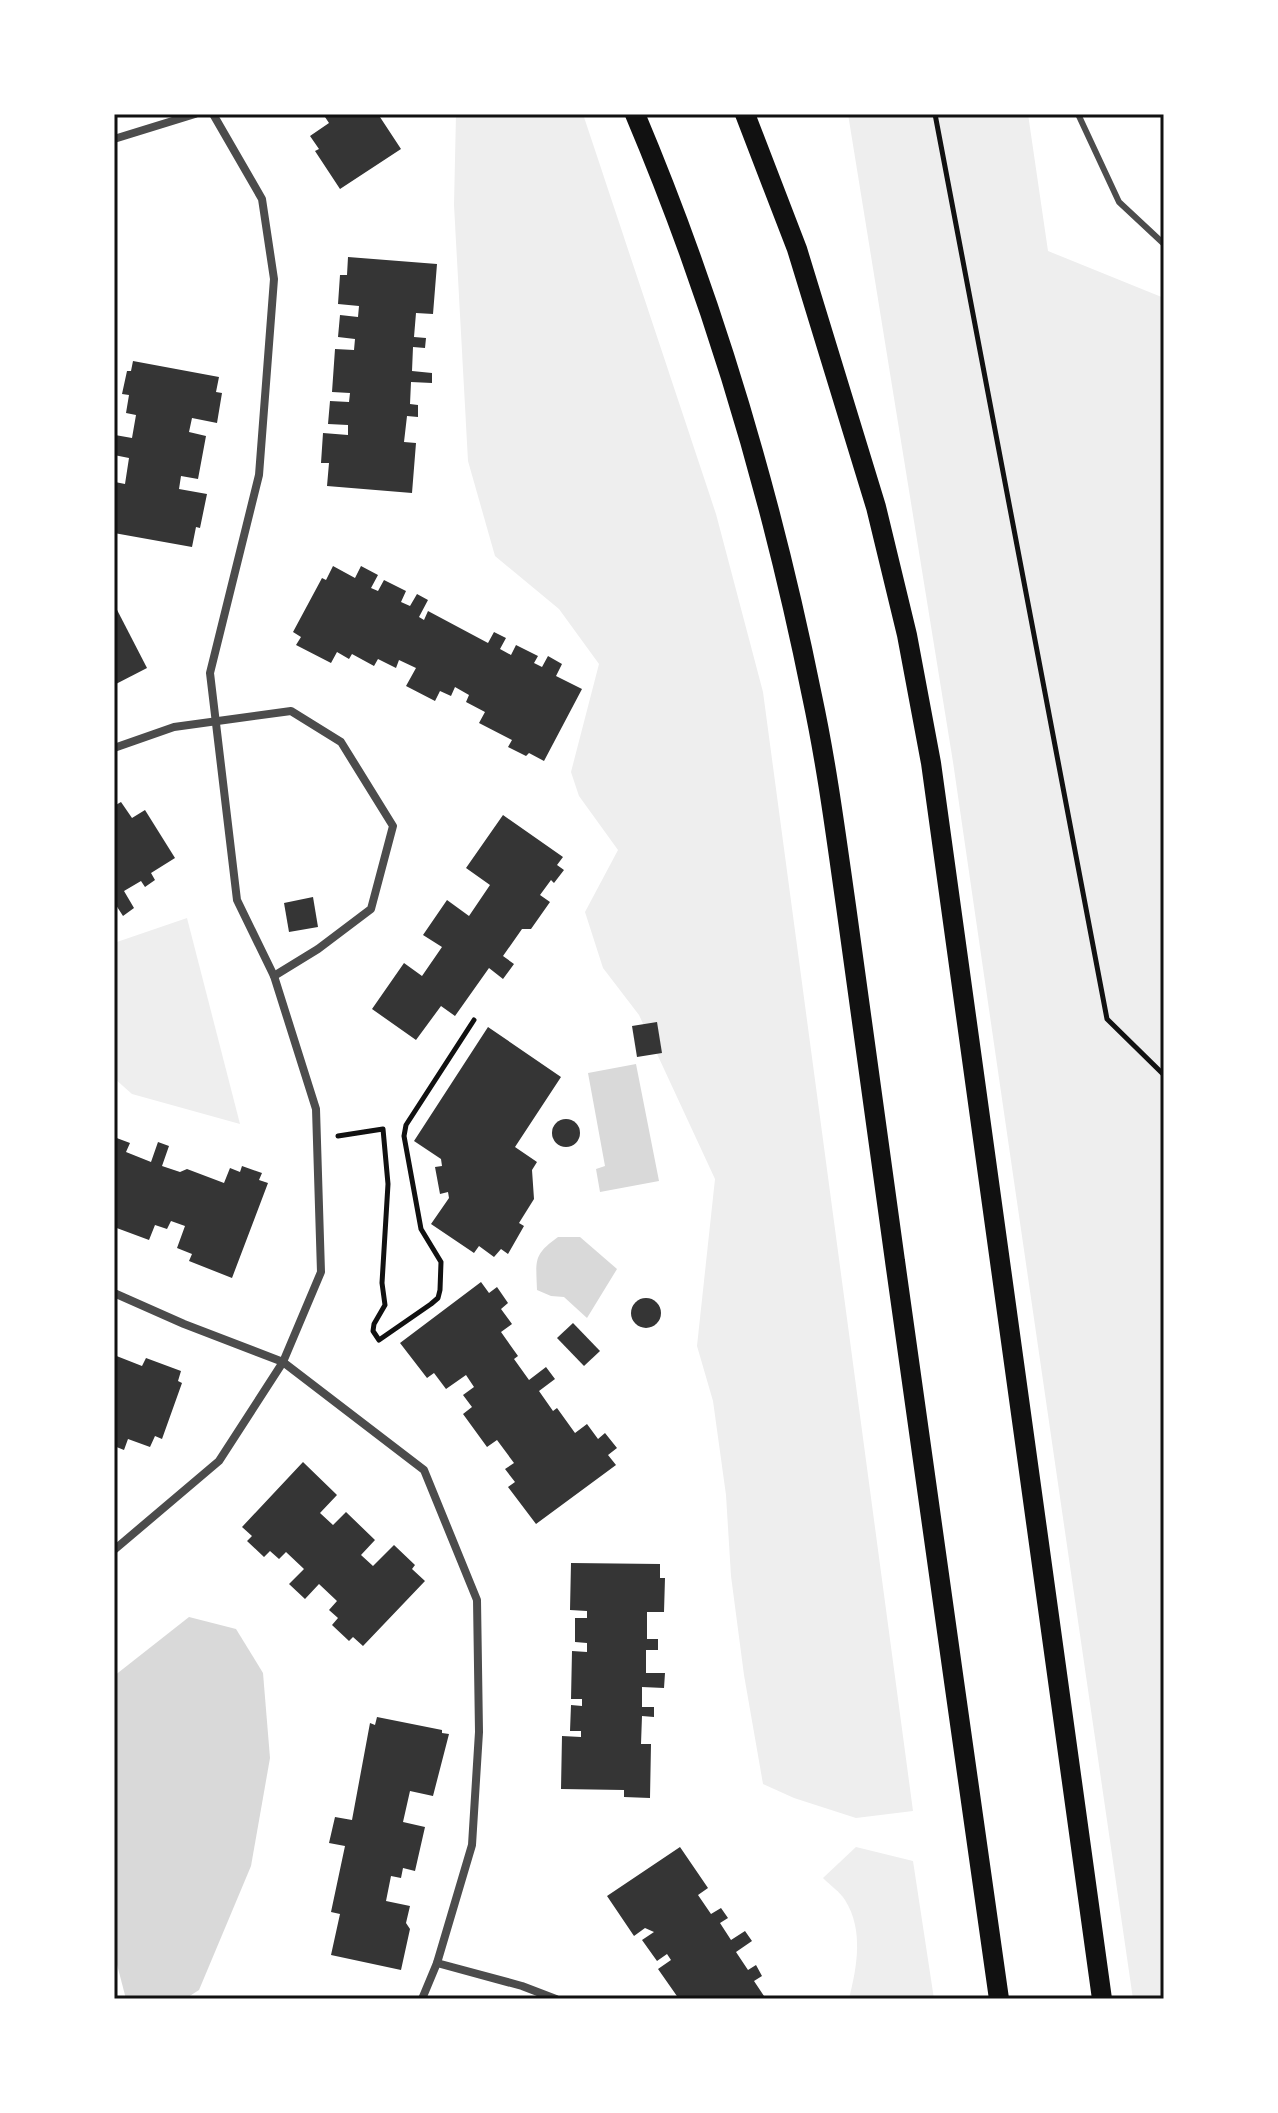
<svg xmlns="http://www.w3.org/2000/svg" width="1278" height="2113" font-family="'Sofia Sans Condensed',sans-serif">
<rect width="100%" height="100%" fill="#fff"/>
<g fill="#eee">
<path d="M456,114H583L716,514L763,692L913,1811L856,1818L794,1798L763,1784L744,1675L731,1576L726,1495L713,1401L697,1346L715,1179L639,1015L603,968L585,912L618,850L579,796L571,772L599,664L559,609L495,556L468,461L454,205Z"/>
<path d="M848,114H1028L1048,251L1164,298V1999H1133L953,762Z"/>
<path d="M187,918L240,1124L132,1094L114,1078V943Z"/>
<path d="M856,1847L913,1861L934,1999H849C857,1967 864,1930 845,1900C840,1892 830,1885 823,1878Z"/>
</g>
<g fill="#d9d9d9">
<path d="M636,1064L659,1181L600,1192L596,1169L605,1166L588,1073Z"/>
<path d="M558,1237H580L617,1269L587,1318L564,1297L551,1296L537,1290C536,1260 533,1255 558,1237Z"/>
<path d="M189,1617L236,1629L263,1673L270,1758L251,1866L199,1990L185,1999H126L114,1953V1676Z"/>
</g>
<g fill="#353535">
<path d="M323,114H378L401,149L340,189L315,151L319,149L310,136L329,123Z"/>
<path d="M348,257L437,264L433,314L416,313L414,337L426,338L425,348L413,347L412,371L432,373V383L411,382L410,404L418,405V417L407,416L404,442L416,443L412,493L327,486L329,463H321L323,433L348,435V425L328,424L330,401L349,402L350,393L332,392L335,349L354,350L355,339L338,337L340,315L358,317L359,306L338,304L340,275H347Z"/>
<path d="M133,361L219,377L216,392L222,393L217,423L192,418L189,432L206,436L198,479L181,476L179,489L207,494L200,528L196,527L192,547L114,533L115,482L125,484L129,458L114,455V439L115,435L132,438L136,415L126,413L129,395L122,394L127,371H131Z"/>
<path d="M333,566L355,578L361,566L378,575L371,588L378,591L384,580L406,591L401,602L410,606L417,594L428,600L419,617L424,620L428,611L488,643L494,632L506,638L500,649L511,655L516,645L538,656L534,663L542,667L548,656L562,664L556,676L582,689L544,761L529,753L526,756L508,747L512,740L479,723L485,712L466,702L469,695L455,687L451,696L440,691L435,701L406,686L416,668L399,660L396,668L378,659L374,666L352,654L349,659L337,652L331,663L296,645L301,637L293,632L322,578L326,580Z"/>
<path d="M114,604L147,668L114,685Z"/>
<path d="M121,802L132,818L145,810L175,858L151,873L155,880L145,887L141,881L124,891L134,908L123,916L114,902V806Z"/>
<path d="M503,815L563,857L557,865L564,870L554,883L551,880L540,895L550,902L531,929H522L503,956L514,964L503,979L489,968L455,1016L441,1006L416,1040L372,1009L404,963L422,976L442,947L423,935L447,900L469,916L490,885L466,868Z"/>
<path d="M313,897L318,927L289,932L284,903Z"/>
<path d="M657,1022L662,1053L637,1057L632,1026Z"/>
<path d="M488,1027L561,1077L515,1147L537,1162L532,1170L534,1199L519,1223L524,1226L508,1254L501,1249L494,1257L479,1246L474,1253L431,1224L449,1198L448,1192L440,1194L435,1167L442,1166L441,1159L414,1141Z"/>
<circle cx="566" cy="1133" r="14"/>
<path d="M114,1137L130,1143L126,1152L151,1162L158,1142L169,1146L162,1166L180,1172L187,1169L224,1183L230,1168L240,1172L242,1166L262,1173L259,1180L268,1183L232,1278L189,1261L192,1254L177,1248L185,1226L171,1221L167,1229L155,1225L149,1240L114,1227Z"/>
<path d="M481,1282L489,1293L497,1287L508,1303L501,1309L512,1324L501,1332L518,1356L514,1359L529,1380L546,1367L555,1379L539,1391L553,1411L557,1408L575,1433L587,1424L598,1439L605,1433L617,1448L608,1455L616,1465L536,1524L508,1487L515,1482L505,1469L514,1463L497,1440L487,1447L463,1414L472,1407L463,1395L474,1387L466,1375L446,1389L434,1373L427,1378L400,1343Z"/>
<circle cx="646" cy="1313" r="15"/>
<path d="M573,1323L600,1351L584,1366L557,1338Z"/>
<path d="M114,1355L142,1366L146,1358L181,1371L178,1381L182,1383L162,1439L155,1436L150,1447L128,1439L124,1450L114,1446Z"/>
<path d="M303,1462L337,1495L320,1513L333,1525L346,1512L375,1540L361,1555L373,1566L394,1545L415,1565L412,1569L425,1581L363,1646L353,1637L349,1641L332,1625L338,1618L329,1610L337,1601L319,1584L305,1599L289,1584L304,1569L286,1552L279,1559L270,1551L264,1557L247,1541L252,1536L242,1527Z"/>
<path d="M571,1563L660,1564V1578H665L664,1612H647V1639H658V1650H646V1673H665L664,1688L642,1687V1707H654V1717L642,1716L641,1744H651L650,1798L624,1797V1790L561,1789L562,1736L581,1737V1731H570L571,1705L582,1706V1699H571L572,1651L587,1652V1643L575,1642V1618H587V1611L570,1610Z"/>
<path d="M377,1717L442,1730V1733L449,1734L433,1796L410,1791L403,1822L425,1827L415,1871L403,1868L401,1878L391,1876L386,1901L410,1906L406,1923L410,1929L401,1970L331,1955L340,1914L331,1912L345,1846L329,1843L335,1817L352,1820L370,1723L375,1725Z"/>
<path d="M680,1847L708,1888L698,1895L711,1914L721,1908L728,1918L720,1923L731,1940L745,1931L752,1941L736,1952L748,1970L756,1965L762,1976L754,1981L766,1999H679L658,1969L671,1960L667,1954L657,1961L642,1940L654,1932L645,1928L634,1936L607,1896Z"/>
</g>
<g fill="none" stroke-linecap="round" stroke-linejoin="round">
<g stroke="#111" stroke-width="5">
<path d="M935,114L1107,1019L1164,1075"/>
<path d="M338,1136L383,1129L388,1184L382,1283L385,1305L374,1324L373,1331L379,1340L431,1304L438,1298L440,1290L441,1262L421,1229L404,1136L406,1125L474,1020"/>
</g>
<path stroke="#4c4c4c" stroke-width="6" d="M1078,114L1119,202L1164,244"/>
<g stroke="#4c4c4c" stroke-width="8">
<path d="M114,139L195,114"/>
<path d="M114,748L174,727L291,711L341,742L393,826L371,909L318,949L274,976"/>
<path d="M114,1293L184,1324L283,1362L424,1470L477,1600L479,1732L472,1845L437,1963L422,1999"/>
<path d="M114,1550L219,1461L283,1362L321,1272L316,1109L274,976L237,900L210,673L259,475L274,279L262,199L213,114"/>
<path d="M437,1963L522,1986L556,1999"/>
</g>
<g stroke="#111" stroke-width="20">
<path d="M635,114C714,301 772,498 812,696C827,766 836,836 846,906C863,1025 879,1143 895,1261C928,1507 965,1753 999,1999"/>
<path d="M745,114L797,249L876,507L907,635L931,763L1102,1999"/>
</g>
</g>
<rect width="1278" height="2113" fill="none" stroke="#ffffff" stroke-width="232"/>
<rect x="116" y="116" width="1046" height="1881" fill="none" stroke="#111" stroke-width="3"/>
</svg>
